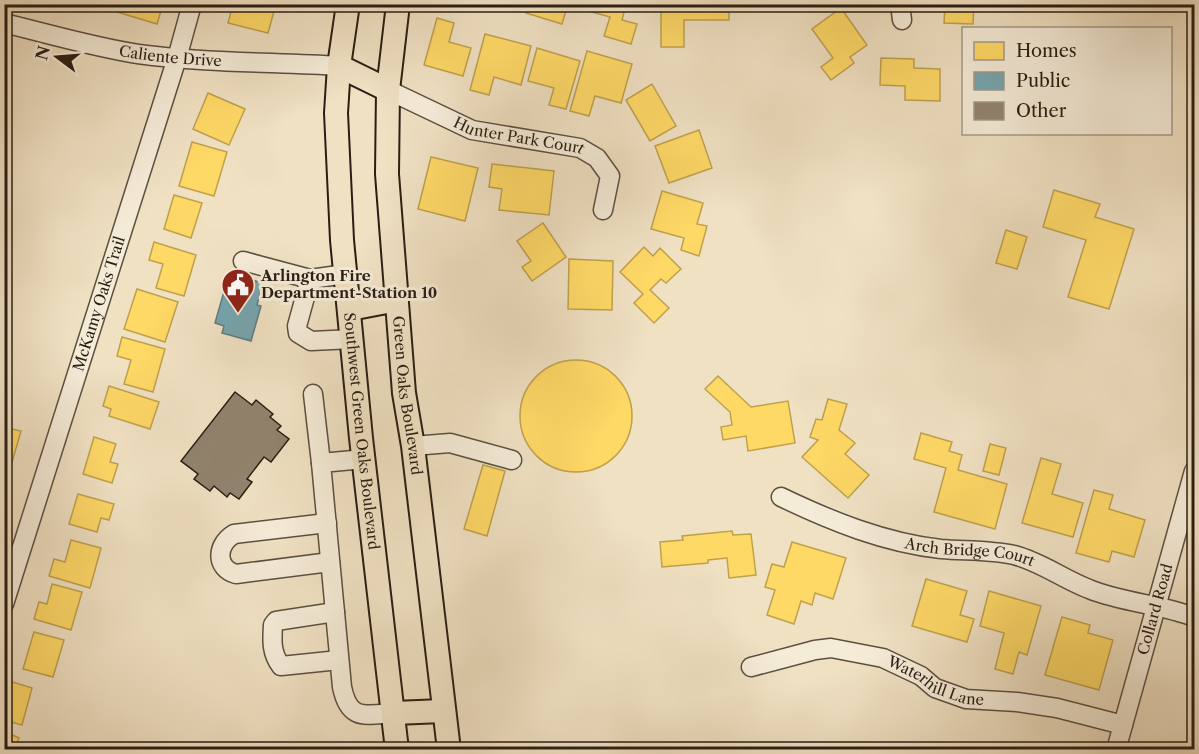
<svg xmlns="http://www.w3.org/2000/svg" width="1199" height="754" font-family="'Libre Caslon Text',serif">
<rect width="100%" height="100%" fill="#f0e1c3"/>
<filter id="stains"><feTurbulence type="fractalNoise" baseFrequency=".00333" numOctaves="4"/><feColorMatrix values="0 0 0 0 .2 0 0 0 0 .09 0 0 0 0 .02 0 0 0 .5 -.17"/></filter>
<radialGradient id="worn" r=".72"><stop offset=".6" stop-color="#630" stop-opacity="0"/><stop offset="1" stop-color="#630" stop-opacity=".3"/></radialGradient>
<g fill="#ffd966" stroke="#bfa14d" stroke-width="1.5">
<path d="M64,4H86L85,11Z"/>
<path d="M119,4H163L157,24L117,12Z"/>
<path d="M233,4H276L268,33L228,23Z"/>
<path d="M528,4H568L562,24L526,13Z"/>
<path d="M582,4H626L622,20L637,24L631,44L604,36L610,17L581,9Z"/>
<path d="M661,4H729V20H684V47H661Z"/>
<path d="M945,4H974L973,24L944,23Z"/>
<path d="M1163,4H1189L1187,12Z"/>
<path d="M841,8L867,45L850,57L854,63L831,80L821,67L833,58L812,29Z"/>
<path d="M437,18L454,23L449,42L471,48L463,76L424,65Z"/>
<path d="M485,34L531,46L521,85L494,77L489,95L470,90Z"/>
<path d="M537,48L580,61L566,109L549,105L554,88L528,81Z"/>
<path d="M587,51L632,64L621,103L595,96L589,116L570,111Z"/>
<path d="M881,58L914,59V68L940,69V101L905,100V86L880,85Z"/>
<path d="M652,84L676,126L650,141L626,100Z"/>
<path d="M208,93L245,109L229,145L193,129Z"/>
<path d="M699,130L712,168L669,183L655,146Z"/>
<path d="M192,142L227,152L214,196L179,186Z"/>
<path d="M431,157L478,168L465,221L418,209Z"/>
<path d="M492,164L554,171L549,215L499,210L502,189L489,187Z"/>
<path d="M1054,190L1100,204L1095,217L1134,229L1109,309L1068,297L1086,240L1043,227Z"/>
<path d="M662,191L703,203L697,224L707,226L699,256L681,250L684,238L651,229Z"/>
<path d="M174,195L202,203L191,238L164,229Z"/>
<path d="M543,223L566,257L532,281L522,267L531,261L517,241Z"/>
<path d="M1006,230L1027,237L1017,269L996,263Z"/>
<path d="M154,242L196,255L184,296L156,288L163,264L149,260Z"/>
<path d="M644,247L653,256L660,248L681,269L666,283L661,279L650,290L669,308L654,323L634,303L643,294L620,272Z"/>
<path d="M569,259L613,261L612,310L568,309Z"/>
<path d="M137,289L178,302L165,342L124,329Z"/>
<path d="M122,337L165,349L153,392L124,384L131,360L117,356Z"/>
<circle cx="576" cy="416" r="56"/>
<path d="M718,376L751,407L788,401L795,443L748,451L746,436L723,440L721,427L732,425L730,412L705,389Z"/>
<path d="M109,386L159,402L150,429L109,416L111,409L103,406Z"/>
<path d="M828,399L847,404L839,430L855,443L845,454L869,475L848,498L802,457L818,440L810,437L816,419L822,420Z"/>
<path d="M4,427L21,431L11,466L4,464Z"/>
<path d="M921,433L952,442L949,451L962,455L958,470L1007,484L995,529L934,512L946,468L914,459Z"/>
<path d="M94,437L116,444L110,462L118,464L112,483L83,474Z"/>
<path d="M990,444L1006,448L999,475L983,471Z"/>
<path d="M1041,458L1061,464L1052,494L1083,503L1073,537L1022,523Z"/>
<path d="M483,465L505,471L487,536L464,529Z"/>
<path d="M1094,490L1113,495L1109,509L1145,520L1134,557L1112,551L1109,562L1076,553Z"/>
<path d="M78,494L114,504L109,520L101,518L97,532L69,524Z"/>
<path d="M732,531L733,535L751,534L756,575L729,578L727,558L708,560V563L662,567L660,542L683,540L682,536Z"/>
<path d="M71,540L101,548L90,588L49,576L54,559L65,562Z"/>
<path d="M792,542L846,558L833,599L815,593L812,605L801,601L794,624L767,615L775,590L765,587L772,564L784,567Z"/>
<path d="M926,579L967,591L960,615L974,619L967,642L912,626Z"/>
<path d="M52,584L82,592L71,630L34,619L39,602L47,604Z"/>
<path d="M989,591L1041,606L1027,655L1019,652L1013,674L995,669L1004,633L980,626Z"/>
<path d="M1062,617L1090,625L1088,633L1113,640L1099,690L1045,675Z"/>
<path d="M34,632L64,640L53,677L23,669Z"/>
<path d="M6,680L32,688L22,725L4,720Z"/>
<path d="M4,731L19,738L14,750H4Z"/>
</g>
<path fill="#76a5af" stroke="#5f7c80" stroke-width="1.5" d="M229,274L263,283L257,305L261,306L251,341L222,333L224,326L215,323Z"/>
<path fill="#91836f" stroke="#2a1e14" stroke-width="1.5" d="M235,392L252,405L256,400L273,414L270,417L281,426L277,430L289,439L271,462L264,457L247,479L252,482L239,499L230,493L227,497L214,486L210,491L194,479L198,474L181,461Z"/>
<g fill="none" stroke-linecap="round" stroke-linejoin="round">
<g stroke="#5c4f40" stroke-width="21">
<g id="minor">
<path d="M900,4L902,20"/>
<path id="s1" d="M4,23C49,34 93,47 138,54C204,63 272,62 339,66"/>
<path id="s2" d="M388,90L472,130L580,148L597,158L610,176L603,210"/>
<path d="M243,261L310,279L346,274"/>
<path d="M310,279L297,326L298,333L311,341L353,339"/>
<path d="M313,394L321,463"/>
<path d="M413,446L450,443L512,460"/>
<path d="M364,459L321,463L342,687C349,721 364,715 394,713"/>
<path id="s3" d="M781,497C831,521 885,543 941,549C966,551 990,550 1014,555C1041,562 1063,579 1089,589C1123,603 1161,604 1194,617"/>
<path d="M327,523L234,534C216,545 215,568 236,574L330,562"/>
<path id="s4" d="M4,604L177,58L192,4"/>
<path d="M335,612L276,621L273,625C272,640 271,653 281,666L339,660"/>
<path id="s5" d="M751,667L815,650L831,648L883,658L921,676L935,688L966,699L1017,702L1057,708L1123,725"/>
<path id="s6" d="M1116,750L1194,471"/>
</g>
</g>
<g stroke="#2a1e14" stroke-width="26">
<g id="major">
<path id="s7" d="M348,4L339,66L336,113L342,240L361,438L397,750"/>
<path id="s8" d="M398,4L388,90L387,174L404,393L413,446L449,750"/>
<path d="M339,66L388,90"/>
<path d="M350,309L397,300"/>
<path d="M394,713L443,711"/>
</g>
</g>
<use href="#minor" stroke="#f5ecd8" stroke-width="18"/>
<use href="#major" stroke="#f0e1c3" stroke-width="22"/>
</g>
<defs>
<g id="civic-pin" transform="scale(1.725)"><path d="M0 17L-7.5 6A9.5 9.5 0 1 1 7.5 6Z" fill="#8f2418" stroke="#f5ecd8"/><path d="M-.6-6.5H3V-4.5H.6V-3L4-1V1h2V6H-6V1h2V-1L-.6-3ZM-1.2 2.5V6h2.4V2.5Z" fill="#fff"/></g>
</defs>
<g fill-rule="evenodd">
<use href="#civic-pin" x="238" y="285"/>
</g>
<g text-anchor="middle" stroke-width="6" stroke-linejoin="round" paint-order="stroke">
<g font-size="15" fill="#2a1e14" stroke="#f5ecd8">
<text dy="5" stroke="none"><textPath href="#s1" startOffset="170">Caliente Drive</textPath></text>
<text dy="5" stroke="none"><textPath href="#s2" startOffset="140">Hunter Park Court</textPath></text>
<text dy="5" stroke="none"><textPath href="#s4" startOffset="315">McKamy Oaks Trail</textPath></text>
<text dy="5" stroke="none"><textPath href="#s8" startOffset="393">Green Oaks Boulevard</textPath></text>
<text dy="5" stroke="none"><textPath href="#s7" startOffset="429">Southwest Green Oaks Boulevard</textPath></text>
<text dy="5" stroke="none"><textPath href="#s3" startOffset="198">Arch Bridge Court</textPath></text>
<text dy="5" stroke="none"><textPath href="#s6" startOffset="146">Collard Road</textPath></text>
<text dy="5" stroke="none"><textPath href="#s5" startOffset="194">Waterhill Lane</textPath></text>
</g>
<g font-size="15" font-weight="bold" fill="#2a1e14" stroke="#f5ecd8" text-anchor="start">
<text x="261" y="281">Arlington Fire<tspan x="261" dy="17">Department-Station 10</tspan></text>
</g>
</g>
<rect width="1199" height="754" fill="none" stroke="#f0e1c3" stroke-width="24"/>
<rect x="6" y="6" width="1187" height="742" fill="none" stroke="#2a1e14" stroke-width="3"/>
<rect x="12" y="12" width="1175" height="730" fill="none" stroke="#2a1e14" stroke-width="1.5"/>
<rect x="962" y="27" width="210" height="108" fill="#f5ecd8" stroke="#a49a8a" stroke-width="1.5"/>
<rect x="974" y="42" width="30" height="18" fill="#ffd966" stroke="#a49a8a" stroke-width="1.5"/>
<text x="1016" y="57" font-size="18" fill="#2a1e14">Homes</text>
<rect x="974" y="72" width="30" height="18" fill="#76a5af" stroke="#a49a8a" stroke-width="1.5"/>
<text x="1016" y="87" font-size="18" fill="#2a1e14">Public</text>
<rect x="974" y="102" width="30" height="18" fill="#91836f" stroke="#a49a8a" stroke-width="1.5"/>
<text x="1016" y="117" font-size="18" fill="#2a1e14">Other</text>
<g transform="translate(57 57) rotate(286)" stroke="#f5ecd8" stroke-width="4.5" paint-order="stroke">
<path d="M0-4.5L10 22L0 15L-10 22Z" fill="#2a1e14"/>
<text y="-9" font-size="16" font-weight="bold" text-anchor="middle" fill="#2a1e14">N</text>
</g>
<rect width="100%" height="100%" filter="url(#stains)"/>
<rect width="100%" height="100%" fill="url(#worn)"/>
</svg>
